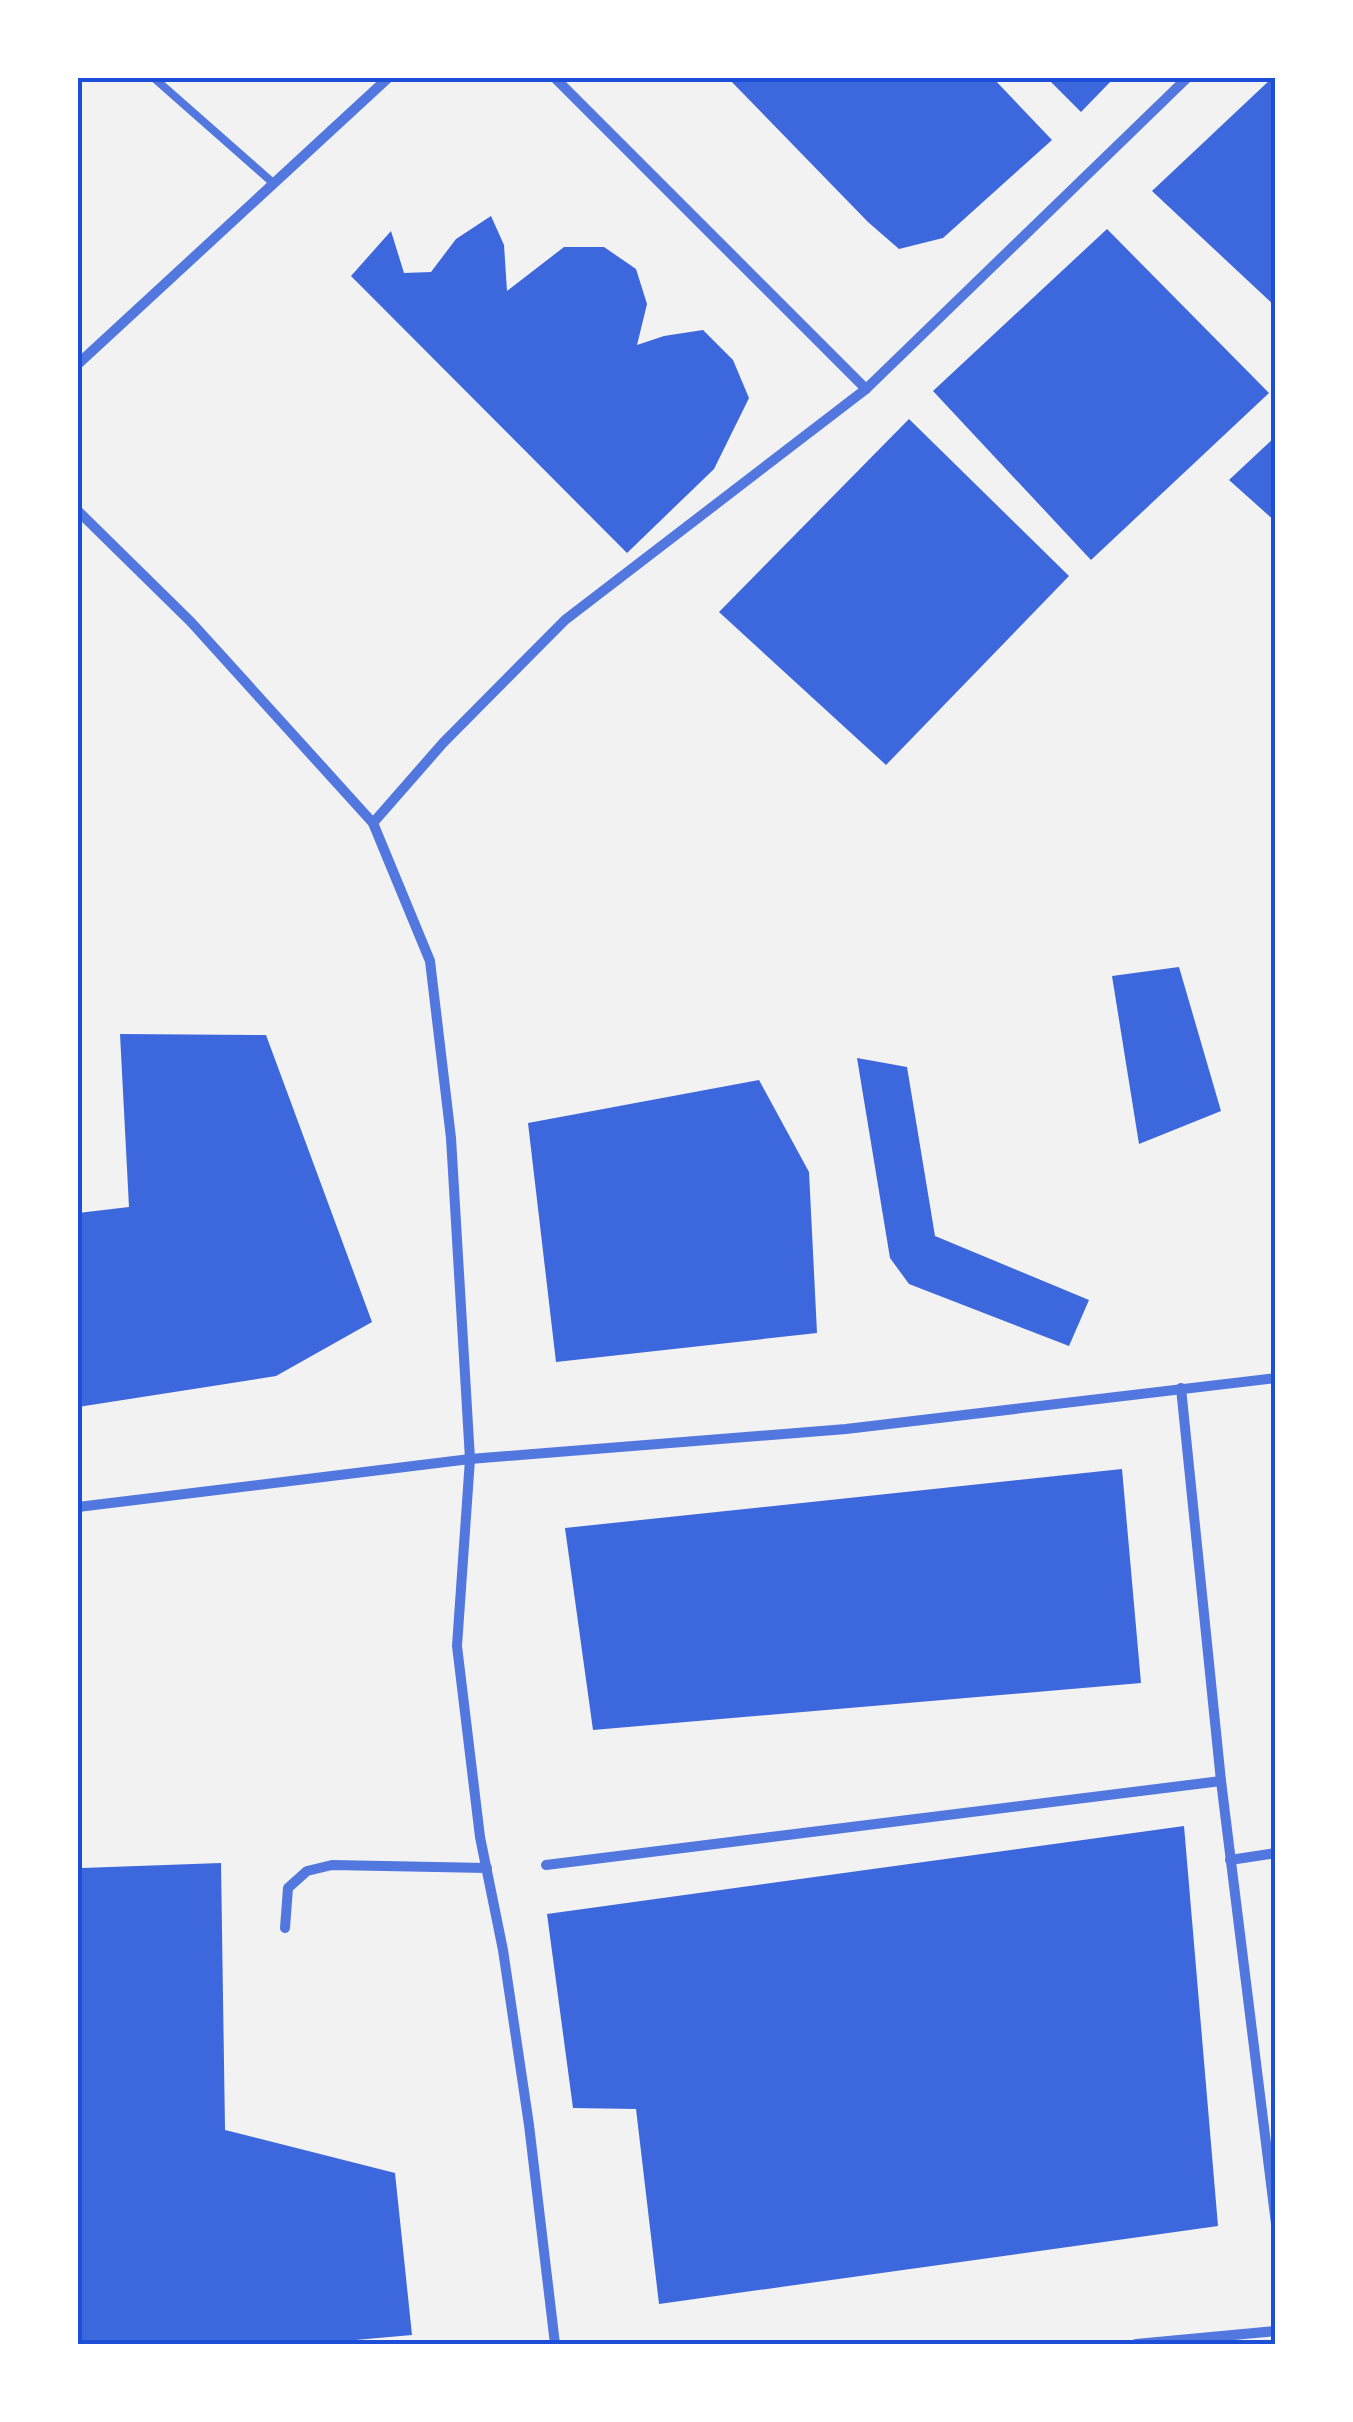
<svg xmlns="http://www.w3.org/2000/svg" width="1353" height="2422" font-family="Arial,sans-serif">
<rect width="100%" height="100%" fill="#f2f2f2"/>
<g fill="#3d67dc">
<path d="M728,78H993L1052,140L943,238L899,249L868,222Z"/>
<path d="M1047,78H1114L1081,112Z"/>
<path d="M1272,78H1276V307L1152,191Z"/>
<path d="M491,216L504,245L507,291L564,247H604L636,269L647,304L637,345L664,336L703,330L733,360L749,398L714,469L627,553L351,276L391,231L404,273L431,272L456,239Z"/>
<path d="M1107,229L1269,393L1091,560L933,391Z"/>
<path d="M909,419L1069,576L886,765L719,612Z"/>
<path d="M1276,436V522L1229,480Z"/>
<path d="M1179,967L1221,1111L1139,1144L1112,976Z"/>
<path d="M120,1034L266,1035L372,1322L276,1376L78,1407V1213L129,1207Z"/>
<path d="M857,1058L907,1067L935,1236L1089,1300L1069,1346L909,1284L890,1258Z"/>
<path d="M759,1080L809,1172L817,1333L556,1362L528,1123Z"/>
<path d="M1122,1469L1141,1683L593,1730L565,1528Z"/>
<path d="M1184,1826L1218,2226L659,2304L636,2109L573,2108L547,1914Z"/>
<path d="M80,1835L82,1868L221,1863L225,2130L395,2173L412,2335L310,2344H78V1836Z"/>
</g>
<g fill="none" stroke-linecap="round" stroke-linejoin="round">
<path stroke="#5277de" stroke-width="8" d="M154,78L272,182"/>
<g stroke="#5277de" stroke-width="10">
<path d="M555,78L866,389"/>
<path d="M78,364L388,78"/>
<path d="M78,511L191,622L373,823"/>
<path d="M1181,1388L1221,1781L1276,2224"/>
<path d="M78,1507L470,1459L846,1429L1276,1378"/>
<path d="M1230,1860L1276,1853"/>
<path d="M546,1865L1221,1781"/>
<path d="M285,1928L288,1888L307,1871L332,1865L487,1868"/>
<path d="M555,2344L529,2125L503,1950L480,1837L457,1646L470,1459L451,1138L430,961L373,823L443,743L565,620L866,389L1187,78"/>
<path d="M1136,2344L1276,2331"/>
</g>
</g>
<rect width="1353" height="2422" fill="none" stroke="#ffffff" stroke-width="160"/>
<rect x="80" y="80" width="1193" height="2262" fill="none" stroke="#1d4ed8" stroke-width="4"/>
</svg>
